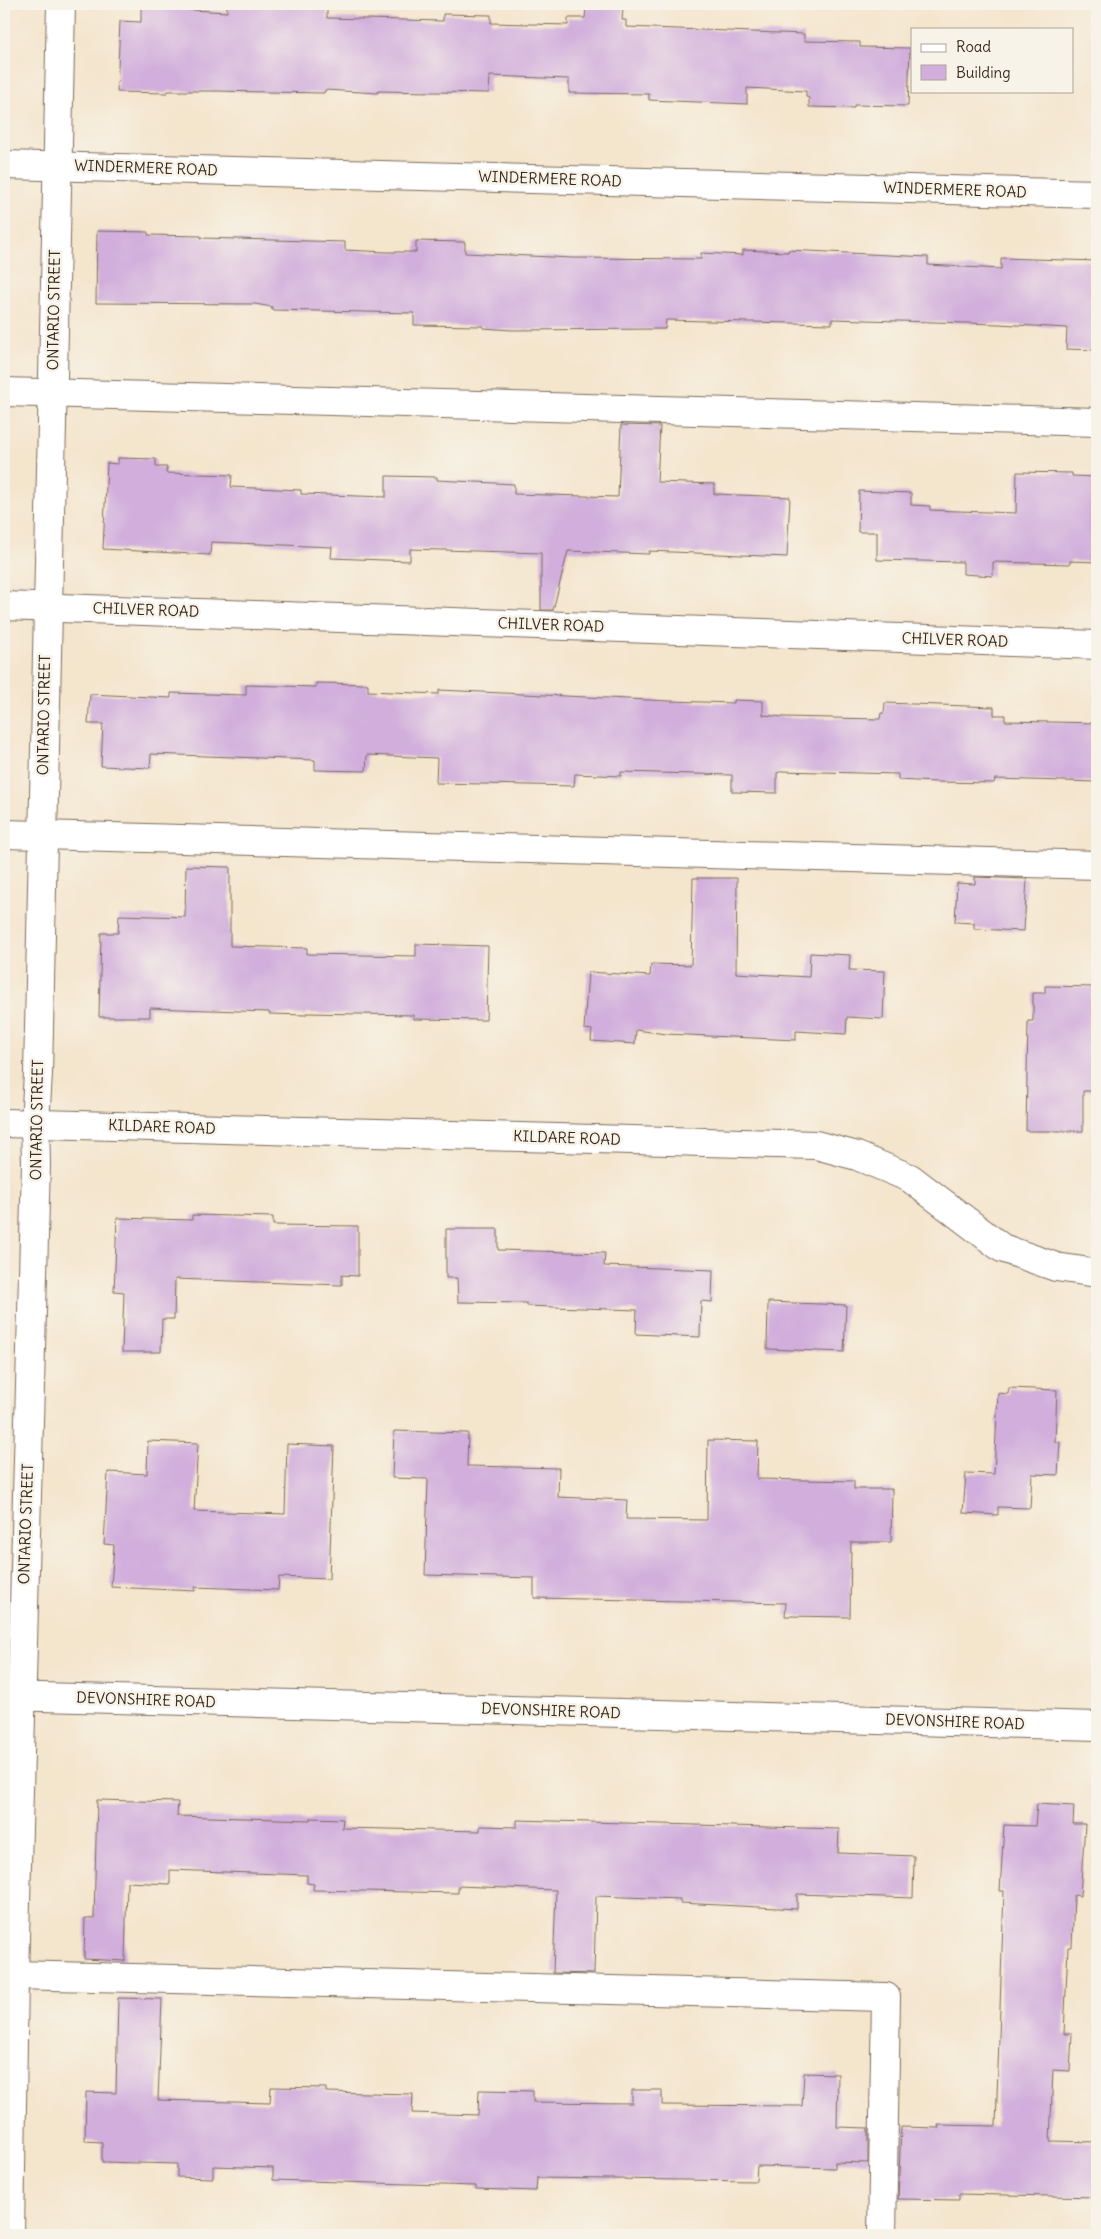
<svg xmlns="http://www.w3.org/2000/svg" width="1101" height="2239" font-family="Delius,sans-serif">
<rect width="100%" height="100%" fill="#f7f3e8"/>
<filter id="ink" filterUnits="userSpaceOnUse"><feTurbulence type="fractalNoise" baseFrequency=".02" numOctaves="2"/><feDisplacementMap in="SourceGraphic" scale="10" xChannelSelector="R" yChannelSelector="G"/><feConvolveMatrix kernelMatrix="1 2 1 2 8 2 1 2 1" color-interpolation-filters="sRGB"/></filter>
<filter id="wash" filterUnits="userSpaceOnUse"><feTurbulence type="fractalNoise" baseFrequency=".0096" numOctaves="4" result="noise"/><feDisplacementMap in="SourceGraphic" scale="20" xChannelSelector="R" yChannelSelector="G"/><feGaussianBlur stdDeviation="1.12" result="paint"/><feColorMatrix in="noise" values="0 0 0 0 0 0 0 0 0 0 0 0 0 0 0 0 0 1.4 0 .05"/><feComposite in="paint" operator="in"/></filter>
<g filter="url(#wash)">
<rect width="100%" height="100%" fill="#f4e5cd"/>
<g id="blocks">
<g fill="#d1aedc">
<path d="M227,4H327V18L443,21V14L491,15V23L568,25V18H585L586,7L623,8L622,20H626V27L804,34V41L860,42V47L910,48L908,106L854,105V108L809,107V98L806,97V91L747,88V104L649,100V94L569,93V79L490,76L489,93L378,91V93L325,90L324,93L214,91H168L167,93L117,92L120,21L141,22V7L227,12Z"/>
<path d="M97,231L148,232V235L201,236V238L345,242V250L386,252H416V241L465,242V253L573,258L701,259V253L743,255V250L788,252V250L928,257V265L1001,269V258L1097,261V350L1066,349L1067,328L999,324L832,319V324L666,320L665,329L512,330L483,328V326L414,325V313L272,310V307L255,304L96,303Z"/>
<path d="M621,425L660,426L657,482L714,484V494L790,497L787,557L649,551V554L568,551L553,610H541V553L410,549V561L331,558L332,547L211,542L210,555L103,549L107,463L118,464V458L156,459V467H167L166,473L232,475L231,487L301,490V494L386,497V476L437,477V480L514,484V494L618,497Z"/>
<path d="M1017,472L1072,473V476L1097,477V562L1070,561V564L993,562V576L963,574V562L877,560V532H858L859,491L911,493V505L930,506V510L1016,513Z"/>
<path d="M316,683L368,684V691L439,694V690L670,701L734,703V700L763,701V715L784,717L880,719L881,713H884L885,703L994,707V715H1005V721L1097,723V782L995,779L994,783L936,782L898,780V774L783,771L777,773V793L732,792V775L621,772V776L575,774L574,786L436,783L437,758L367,755L366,771L315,770V760L151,754L150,768L101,766L103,724H88L90,694L171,698V693L246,695V685L316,687Z"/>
<path d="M186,866L230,867V946L307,948V954L416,956V944L488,946L486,1020L414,1019V1015L306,1013V1015L269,1014V1012L150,1008V1017H99L101,933H118L119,915L185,917Z"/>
<path d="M975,877L1027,879L1024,931L974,929V923L955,922L957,883L975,884Z"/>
<path d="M693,878H737L736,973L809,977L810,953L850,955L849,970L885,971L883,1019L847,1017L846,1034L796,1031V1040L666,1034L636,1030L635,1044L591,1041L592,1030L584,1029L588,972L650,976L651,964L691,965Z"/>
<path d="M1045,986L1097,987V1091H1083V1131H1026L1028,1021H1033V993H1045Z"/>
<path d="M192,1215L273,1217V1225L358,1226V1276L342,1275V1285L175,1279L174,1319H162L161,1352H122L124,1292L114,1291L117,1218L192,1220Z"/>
<path d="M446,1229H498V1250L605,1253L604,1266L713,1270L712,1302L701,1301L700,1337L636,1334L637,1310L527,1306V1303L458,1302L457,1278H446Z"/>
<path d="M768,1302L846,1305L844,1352L767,1349Z"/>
<path d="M1009,1388L1057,1390L1055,1442H1060L1058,1475L1032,1474L1030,1508L998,1507V1515L963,1513L966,1473L994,1474L998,1393L1008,1394Z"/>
<path d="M394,1431L468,1433L467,1466L559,1468L558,1497L627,1500L626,1519L707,1520L708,1440L758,1441L757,1479L854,1481V1489H892L891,1542H851L850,1617L785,1616L786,1603L534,1598V1578L425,1575L428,1479L392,1478Z"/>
<path d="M148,1441L198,1443L194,1511L285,1514L287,1444L334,1446L329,1579L279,1577L278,1590L195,1587V1591L111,1587L114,1545L104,1544L108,1472L147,1474Z"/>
<path d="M97,1800L178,1802L177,1816L310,1820V1818L343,1819L342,1828L480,1831V1826L517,1827V1820L839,1829L838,1853L914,1856L913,1898L797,1894V1909L680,1903V1899L596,1896L594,1974L553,1973L556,1890L458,1886V1893L313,1890L314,1884L307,1883V1875L170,1870V1884L127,1882L125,1961L84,1959L85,1918H94Z"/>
<path d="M1037,1804L1074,1806L1073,1824H1085L1080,1896L1074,1895L1072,1947H1068L1064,2034H1072L1070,2071L1053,2070L1050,2141L1097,2142V2197L959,2194V2200L898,2199L901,2127L939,2128L938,2125L996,2126L1004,1891H1000L1004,1825L1035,1826Z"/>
<path d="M118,1998L162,1999L158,2100L270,2103L271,2087L326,2088V2092L413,2094L412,2113L478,2115L479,2090L533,2091V2102L632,2103V2090H662V2105L802,2106L804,2073L838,2074L837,2127L868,2128V2163L835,2162V2168L757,2166L756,2181L537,2178L536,2191L476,2189V2186L273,2180V2168L213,2166V2178L177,2177V2164L102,2162V2142L85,2141L86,2092L116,2093Z"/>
</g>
</g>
</g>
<g filter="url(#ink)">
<use href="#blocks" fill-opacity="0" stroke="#7c6b5b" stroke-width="1"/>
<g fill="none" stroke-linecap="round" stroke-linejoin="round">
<g stroke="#7c6b5b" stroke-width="30">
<g id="minor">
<path d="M4,165L1097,194"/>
<path d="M4,392L1097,422"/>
<path d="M4,606L1097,645"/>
<path d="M4,834L1097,865"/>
<path d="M4,1123L816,1145L857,1156L910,1178L1002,1248L1056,1267L1097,1273"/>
<path d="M4,1696L1097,1726"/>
<path d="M14,1975L886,1997L882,2235"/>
<path d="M10,2235L14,1975L36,1164L35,1123L38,1074L61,4"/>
</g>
</g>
<use href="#minor" stroke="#fff" stroke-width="28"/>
</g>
</g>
<g text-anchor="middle" stroke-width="5" stroke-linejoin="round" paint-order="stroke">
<g font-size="15" fill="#3b2a1e" stroke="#f7f3e8">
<text transform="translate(146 168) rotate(2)" y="5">WINDERMERE ROAD</text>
<text transform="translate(550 179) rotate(2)" y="5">WINDERMERE ROAD</text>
<text transform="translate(955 190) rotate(2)" y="5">WINDERMERE ROAD</text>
<text transform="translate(54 310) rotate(-89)" y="5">ONTARIO STREET</text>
<text transform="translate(146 610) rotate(2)" y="5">CHILVER ROAD</text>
<text transform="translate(551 625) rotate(2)" y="5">CHILVER ROAD</text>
<text transform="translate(955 640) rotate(2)" y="5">CHILVER ROAD</text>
<text transform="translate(44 715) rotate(-89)" y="5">ONTARIO STREET</text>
<text transform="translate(37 1120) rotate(-89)" y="5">ONTARIO STREET</text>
<text transform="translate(162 1127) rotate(2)" y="5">KILDARE ROAD</text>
<text transform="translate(567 1138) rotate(2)" y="5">KILDARE ROAD</text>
<text transform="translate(26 1524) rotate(-88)" y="5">ONTARIO STREET</text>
<text transform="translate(146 1700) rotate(2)" y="5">DEVONSHIRE ROAD</text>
<text transform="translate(551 1711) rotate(2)" y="5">DEVONSHIRE ROAD</text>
<text transform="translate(955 1722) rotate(2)" y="5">DEVONSHIRE ROAD</text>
</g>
</g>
<rect width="1101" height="2239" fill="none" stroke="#f7f3e8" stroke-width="20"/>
<rect x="911" y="28" width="162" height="65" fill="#f7f3e8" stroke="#aca397"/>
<rect x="921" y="44" width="25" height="8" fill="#ffffff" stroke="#aca397"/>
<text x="956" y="52" font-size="15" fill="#3b2a1e">Road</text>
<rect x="921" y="65" width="25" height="15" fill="#d1aedc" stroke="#aca397"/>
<text x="956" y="78" font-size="15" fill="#3b2a1e">Building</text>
</svg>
